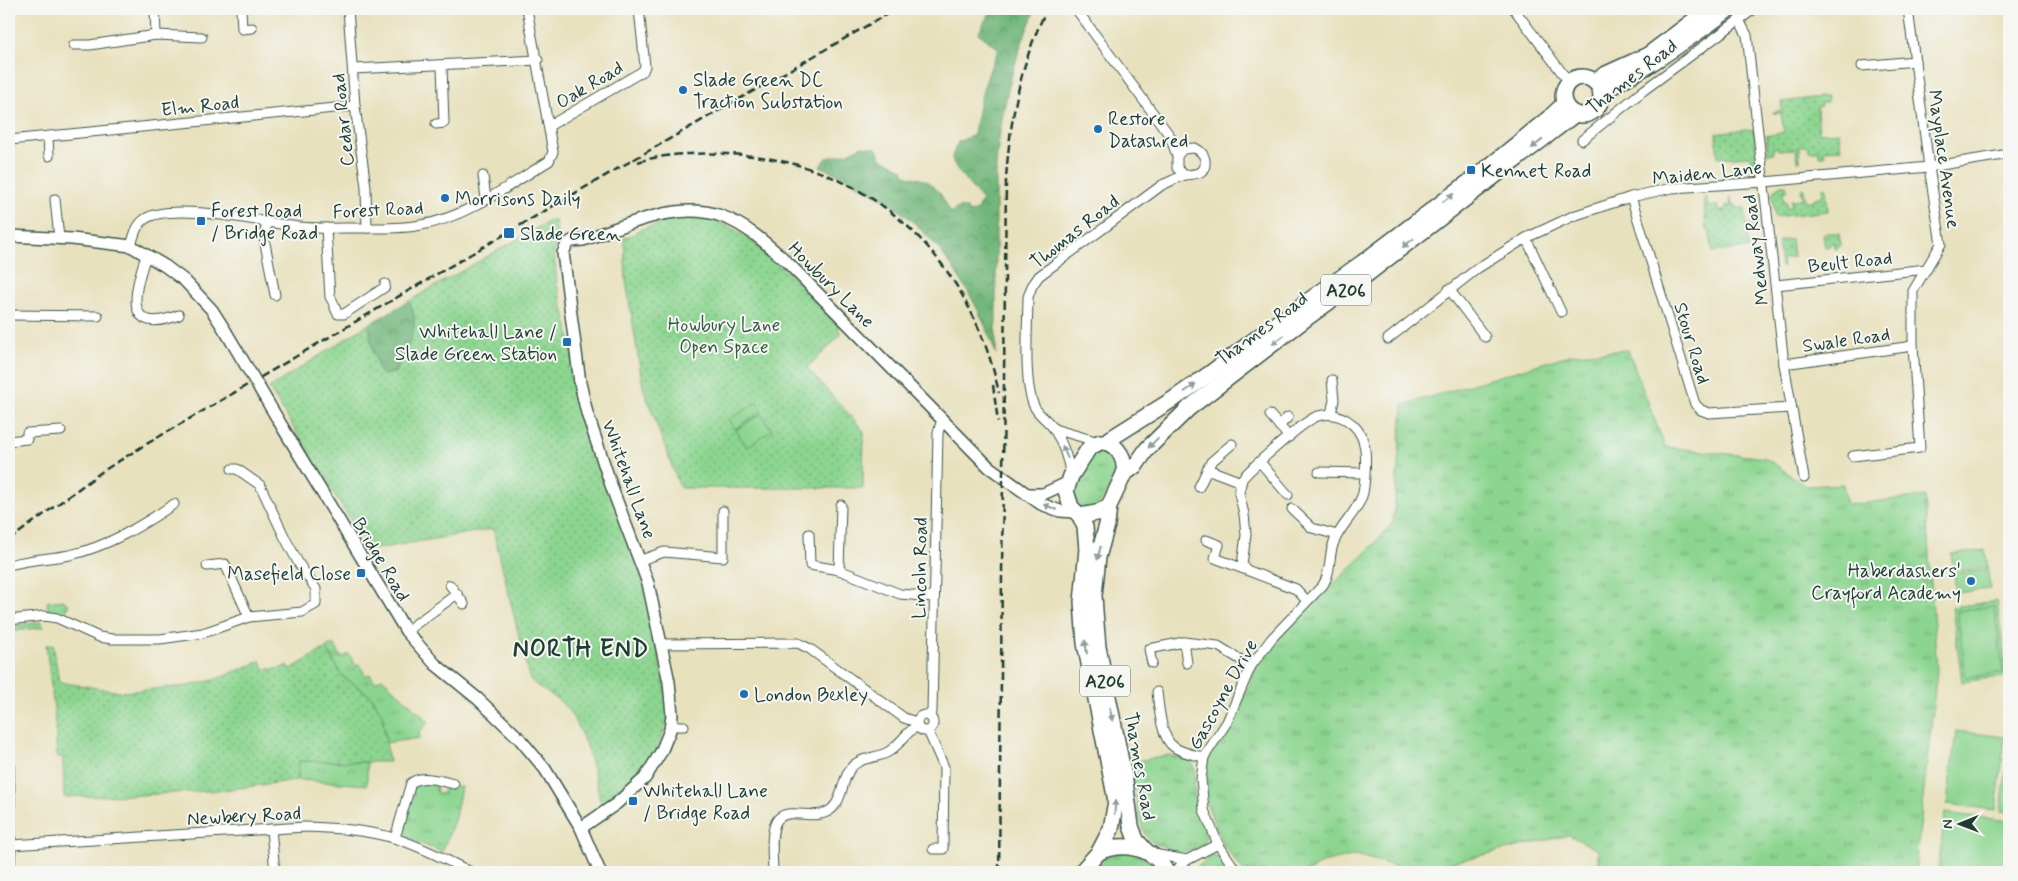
<svg xmlns="http://www.w3.org/2000/svg" width="2018" height="881" font-family="Mynerve,sans-serif">
<defs>
<pattern id="grass-tufts" width="24" height="20" patternUnits="userSpaceOnUse" patternTransform="scale(1.25)"><rect width="24" height="20" fill="#8cd590"/><path d="M3 7l-1-3M5 7V3M7 7l1-3M15 17l-1-3M17 17v-4M19 17l1-3" fill="none" stroke="#72ae76"/></pattern>
<pattern id="forest-crowns" width="20" height="18" patternUnits="userSpaceOnUse" patternTransform="scale(1.25)"><rect width="20" height="18" fill="#71b67a"/><path d="M2 6a3 3 0 1 1 6 0M12 15a3 3 0 1 1 6 0" fill="none" stroke="#5c9565"/></pattern>
<pattern id="park-dots" width="8" height="8" patternUnits="userSpaceOnUse" patternTransform="scale(1.25)"><rect width="8" height="8" fill="#8cd590"/><path d="M2 2h.1M6 6h.1" fill="none" stroke="#72ae76" stroke-width="1.8" stroke-linecap="round"/></pattern>
</defs>
<rect width="100%" height="100%" fill="#f6f6f2"/>
<filter id="ink" filterUnits="userSpaceOnUse"><feTurbulence type="fractalNoise" baseFrequency=".02" numOctaves="2"/><feDisplacementMap in="SourceGraphic" scale="10" xChannelSelector="R" yChannelSelector="G"/><feConvolveMatrix kernelMatrix="1 2 1 2 8 2 1 2 1" color-interpolation-filters="sRGB"/></filter>
<filter id="wash" filterUnits="userSpaceOnUse"><feTurbulence type="fractalNoise" baseFrequency=".0096" numOctaves="4" result="noise"/><feDisplacementMap in="SourceGraphic" scale="20" xChannelSelector="R" yChannelSelector="G"/><feGaussianBlur stdDeviation="1.12" result="paint"/><feColorMatrix in="noise" values="0 0 0 0 0 0 0 0 0 0 0 0 0 0 0 0 0 1.4 0 .05"/><feComposite in="paint" operator="in"/></filter>
<g filter="url(#wash)">
<rect width="100%" height="100%" fill="#e8e1be"/>
<g fill="url(#grass-tufts)" stroke="#568962">
<path d="M1628,350L1665,447L1766,458L1806,486L1843,484L1847,505L1925,496L1937,671L1915,872H1598V850L1569,835L1414,871L1355,855L1319,864L1310,872H1244L1222,843L1207,804L1205,779L1209,753L1241,703L1255,671L1277,638L1364,555L1393,523L1403,405L1573,354Z"/>
<path d="M1097,449L1110,450C1112,453 1115,457 1116,460C1120,472 1103,501 1095,508C1091,508 1086,509 1082,508C1080,507 1078,504 1077,502C1067,485 1087,464 1097,449Z"/>
<path d="M62,600L69,604L64,615L48,610L47,602Z"/>
<path d="M42,622L43,627L9,632V627L13,626Z"/>
<path d="M334,644L342,658L349,654L356,666L359,664L366,676L370,674L375,682L382,678L429,722L419,732L420,738L385,743L382,715L371,696L342,676L326,648Z"/>
<path d="M1169,755L1191,761L1195,770L1194,794L1207,835L1204,844C1188,852 1181,855 1164,847C1160,845 1154,843 1150,840C1135,827 1135,781 1133,762Z"/>
<path d="M298,761L367,762V785L298,780Z"/>
<path d="M432,782L436,786L437,793L442,794C445,785 452,786 461,787L455,818L442,852L402,836L400,833L414,784Z"/>
<path d="M1125,851L1151,861L1160,872H1089L1103,857Z"/>
<path d="M1212,856L1222,859L1229,872H1190Z"/>
</g>
<g fill="url(#forest-crowns)" stroke="#487a57">
<path d="M992,9H1036C1013,57 1001,112 996,165V354C976,295 940,238 888,202C867,188 843,177 820,166L827,158L849,153L862,146L876,148L881,158L903,169L905,175L927,181L940,193L951,213L958,208H966L969,213L977,210L982,200C975,190 952,168 952,157C953,153 956,147 958,142L974,135C978,105 985,77 999,49L978,33Z"/>
<path d="M409,301C423,326 406,350 394,373L383,375L379,372L371,343L369,324Z"/>
</g>
<g fill="url(#park-dots)" stroke="#568962">
<path d="M1828,96L1827,102L1820,103L1821,106L1817,107L1819,133L1839,132L1841,149L1824,150L1825,156H1819V151H1809L1808,146L1799,147L1800,161H1797L1796,149L1778,150L1777,147H1774V153L1768,154L1766,136L1784,132L1781,113H1773V112L1782,110L1781,102Z"/>
<path d="M1745,129L1754,130L1758,163L1750,164V156H1748L1718,158L1716,133Z"/>
<path d="M1780,185H1786L1787,191H1783L1784,201H1786L1787,207H1792L1791,200L1802,199L1801,189H1804L1805,201H1814V198L1817,199V197H1822L1823,188L1826,187L1828,211L1775,217L1772,194Z"/>
<path d="M1730,196L1732,205H1736V208H1745L1746,225L1755,224V227L1747,228L1746,230L1749,248L1713,252L1709,230H1706L1704,198H1707L1708,207L1718,206L1719,211L1726,210V206L1731,205Z"/>
<path d="M553,219L555,220L558,238L554,245V253L557,284L568,327L577,390L638,564L650,607L655,638L654,641L655,646L657,647L669,708V719L650,764L631,786L608,803L600,800C594,770 584,726 562,703C552,693 536,689 529,677L493,529L369,550L269,388L369,324L371,343L379,372L383,375L395,373C406,350 423,326 409,301Z"/>
<path d="M687,219C695,219 703,219 710,220C751,227 811,297 840,327L838,329L842,334L807,368L864,431L863,488H680L643,387L626,281L624,238L636,233V231L671,220Z"/>
<path d="M1828,233H1839L1841,245L1837,246V249H1835V243L1829,244L1830,246L1825,247L1823,235Z"/>
<path d="M1791,239L1793,257L1782,259L1783,267H1781L1778,241Z"/>
<path d="M1997,601L2007,676L1962,682L1952,607Z"/>
<path d="M53,644L59,682L121,692L188,686L214,680L261,661L264,669H279L288,665L291,669L326,648L342,676L371,696L382,714L389,762L299,761L297,780L224,790L140,795L64,797L63,757H57L54,709L46,645Z"/>
</g>
<g fill="#8cd590" stroke="#568962">
<path d="M757,402L762,411L735,429L729,420Z"/>
<path d="M761,414L772,430L747,447L736,430Z"/>
<path d="M1985,550L1988,568L1954,572L1951,554Z"/>
<path d="M1988,570L1990,589L1956,593L1954,574Z"/>
<path d="M1994,606L2003,672L1966,678L1957,611Z"/>
<path d="M1956,731L2005,737L1996,810L1947,804Z"/>
<path d="M2009,747V812L2001,811Z"/>
<path d="M1945,813L2009,821V872H1938Z"/>
</g>
</g>
<g filter="url(#ink)">
<g fill="none" stroke-linecap="round" stroke-linejoin="round">
<g stroke="#3d5649" stroke-width="11">
<g id="minor">
<path d="M155,9L156,35"/>
<path d="M241,9L242,29L252,28"/>
<path d="M348,9L355,106L366,187L367,228"/>
<path d="M1076,9L1170,136L1177,156"/>
<path d="M1514,9L1569,82"/>
<path d="M1739,20L1747,35L1784,364L1804,478"/>
<path d="M74,45H90L156,35L202,37"/>
<path d="M1862,66L1915,61"/>
<path d="M353,69L538,60"/>
<path d="M436,124L444,123L442,66"/>
<path d="M549,126L643,71L645,66L639,9"/>
<path d="M48,137L49,156"/>
<path d="M9,140L355,106"/>
<path d="M1582,140L1644,90L1754,9"/>
<path d="M483,176L486,198"/>
<path d="M1631,197L1695,404L1701,410L1709,413L1791,408"/>
<path d="M55,199L59,238"/>
<path d="M267,221L264,238L275,295"/>
<path d="M326,228L330,297C335,303 334,309 338,314H344L385,287V284"/>
<path d="M1526,238L1561,312"/>
<path d="M131,246C134,236 136,225 145,219C172,201 266,223 299,227C319,229 340,228 360,228C380,228 401,229 421,225C465,218 511,184 549,161L553,152L527,9"/>
<path d="M146,256C134,290 122,337 179,315"/>
<path d="M1776,285L1927,269"/>
<path d="M1449,289L1485,337"/>
<path d="M9,315L98,316"/>
<path d="M1388,339L1478,268L1526,238L1573,216L1631,197L1672,188L1764,182L1929,167L2009,154"/>
<path d="M1784,364L1913,346"/>
<path d="M1331,414L1334,400L1332,380"/>
<path d="M1270,415L1289,437"/>
<path d="M1279,426L1288,417"/>
<path d="M1054,429L1099,442"/>
<path d="M9,441L27,439V433L61,431"/>
<path d="M1853,456L1920,448L1913,346V291L1941,244L1929,167L1908,9"/>
<path d="M1260,462L1288,495"/>
<path d="M1207,469L1241,482"/>
<path d="M1319,472L1364,473"/>
<path d="M1071,476C1068,459 1063,443 1054,429C1048,420 1038,415 1034,406C1023,382 1028,325 1028,297L1032,286L1039,276L1162,185C1169,182 1175,179 1182,176C1191,173 1207,177 1205,160C1204,154 1201,151 1195,148L1183,149L1177,156V168L1184,175"/>
<path d="M1199,487L1211,462L1232,444"/>
<path d="M1292,509L1312,528L1337,535"/>
<path d="M809,534L810,565L839,570L900,594L934,597"/>
<path d="M1206,540L1219,545L1215,558L1296,589L1307,601"/>
<path d="M641,560L664,552L723,557V511"/>
<path d="M9,565C29,559 49,559 70,555C109,546 141,526 174,504"/>
<path d="M207,566L225,564L249,617"/>
<path d="M839,570L841,505"/>
<path d="M450,585L464,604"/>
<path d="M9,620L44,616L57,618L99,637L112,639H160L203,633L249,617L302,612L316,604V589L299,564L285,538L260,485L237,469H232"/>
<path d="M406,631L457,594"/>
<path d="M1184,642L1187,663"/>
<path d="M661,644L798,643L810,649L904,718L916,722"/>
<path d="M1152,663L1149,649L1184,642L1218,646L1251,666"/>
<path d="M1157,692C1159,707 1161,739 1174,747C1182,753 1194,755 1204,757"/>
<circle cx="925" cy="723" r="8"/>
<path d="M928,716L932,712L938,433L942,419"/>
<path d="M670,726H684"/>
<path d="M928,731L944,767L943,849H933"/>
<path d="M9,758L11,845L10,872"/>
<path d="M271,829L275,872"/>
<path d="M395,838L411,783C423,774 441,781 454,784"/>
<path d="M11,845L305,827C336,828 367,830 397,839C423,847 446,860 471,872"/>
<path d="M1153,854L1187,860"/>
<path d="M773,872C773,859 769,829 778,819C790,807 812,820 827,812C843,804 841,782 850,769C860,756 876,759 888,752C900,745 905,733 917,726"/>
<path d="M1174,872L1187,860L1218,844"/>
<path d="M1237,872L1218,844L1204,810L1201,779L1204,757L1227,722L1251,666L1272,638L1323,585C1332,571 1328,556 1334,542C1341,524 1358,512 1363,493C1365,482 1367,455 1364,444C1359,423 1338,410 1318,416C1307,418 1250,469 1242,479L1239,493L1244,514L1246,535L1242,565L1246,569"/>
</g>
</g>
<g stroke="#3d5649" stroke-width="14">
<g id="tertiary">
<path d="M9,236L72,239L131,246L165,266L185,281L212,310L226,332"/>
<path d="M283,428L406,631L435,664L478,699L519,738L545,769L581,828L600,872"/>
<path d="M1027,494H1043L1067,483"/>
<path d="M581,828L616,804L645,778L661,752L670,730L672,715L669,682L648,583L613,491L587,413L580,383L563,253L567,244L572,241L583,240C625,226 677,200 721,216C746,225 766,243 785,260L989,467L1041,504L1060,511L1075,512"/>
</g>
</g>
<g stroke="#3d5649" stroke-width="18">
<g id="primary">
<circle cx="1582" cy="96" r="19"/>
<path d="M1595,82L1604,75L1648,55L1709,9"/>
<path d="M1601,95C1615,82 1631,76 1647,66C1675,48 1702,30 1729,9"/>
<path d="M1105,442C1119,446 1126,460 1124,474L1109,506L1107,525L1098,557L1094,595L1095,611L1098,647L1125,781L1131,826L1136,840L1147,852"/>
<path d="M1124,474L1136,465L1147,449L1189,408L1304,320L1366,275L1575,114"/>
<path d="M1080,516L1097,513L1109,506"/>
<path d="M1099,852C1123,842 1154,846 1166,872"/>
<path d="M1081,872L1099,852L1111,829L1116,801L1085,643L1082,602L1087,549L1085,527L1080,516L1071,507L1066,491L1071,476L1089,448L1100,442H1105L1175,398L1208,375L1277,323L1362,263L1485,170L1549,118L1564,104"/>
</g>
</g>
<use href="#minor" stroke="#fff" stroke-width="9"/>
<use href="#tertiary" stroke="#fff" stroke-width="11"/>
<use href="#primary" stroke="#fff" stroke-width="15"/>
<g stroke="#1f3d34" stroke-width="2.5" stroke-dasharray="8 4" stroke-linecap="butt">
<path d="M638,162C666,153 699,153 728,154C870,160 970,257 999,393"/>
<path d="M993,385L998,422"/>
<path d="M9,540L103,471L143,446L584,188L896,9"/>
<path d="M999,872L1006,179C1010,120 1020,63 1047,9"/>
</g>
<g stroke="#3d5649" stroke-width="14" stroke-linecap="butt">
<path id="tertiary-bridge" d="M226,332L283,428"/>
</g>
<use href="#tertiary-bridge" stroke="#fff" stroke-width="11"/>
</g>
<defs><path id="oneway-solid" d="M-6-.8H1V-3.2L6.5 0L1 3.2V.8H-6Z" transform="scale(1.25)"/></defs>
<g fill="#8f9e9a">
<use href="#oneway-solid" transform="translate(1537 144) rotate(142)"/>
<use href="#oneway-solid" transform="translate(1448 198) rotate(-37)"/>
<use href="#oneway-solid" transform="translate(1408 243) rotate(142)"/>
<use href="#oneway-solid" transform="translate(1278 340) rotate(144)"/>
<use href="#oneway-solid" transform="translate(1190 388) rotate(-35)"/>
<use href="#oneway-solid" transform="translate(1153 443) rotate(134)"/>
<use href="#oneway-solid" transform="translate(1065 452) rotate(-113)"/>
<use href="#oneway-solid" transform="translate(1050 507) rotate(-158)"/>
<use href="#oneway-solid" transform="translate(1099 553) rotate(104)"/>
<use href="#oneway-solid" transform="translate(1086 647) rotate(-98)"/>
<use href="#oneway-solid" transform="translate(1111 714) rotate(79)"/>
<use href="#oneway-solid" transform="translate(1115 807) rotate(-86)"/>
</g>
</g>
<g fill="#1f6fb2" stroke="#f6f6f2" stroke-width="2">
<circle cx="683" cy="90" r="5"/>
<circle cx="1098" cy="129" r="5"/>
<rect x="1466" y="165" width="10" height="10" rx="2.5"/>
<circle cx="445" cy="198" r="5"/>
<rect x="196" y="216" width="10" height="10" rx="2.5"/>
<rect x="503" y="227" width="12" height="12" rx="2.5"/>
<rect x="562" y="337" width="10" height="10" rx="2.5"/>
<rect x="356" y="568" width="10" height="10" rx="2.5"/>
<circle cx="1971" cy="581" r="5"/>
<circle cx="744" cy="694" r="5"/>
<rect x="628" y="796" width="10" height="10" rx="2.5"/>
</g>
<g text-anchor="middle" stroke-width="4" stroke-linejoin="round" paint-order="stroke">
<g fill="#f6f6f2" stroke="#60746d" stroke-width="1">
<rect x="1321" y="274.5" width="50" height="31" rx="4"/>
<rect x="1080" y="665.5" width="50" height="31" rx="4"/>
</g>
<g font-size="18" font-weight="bold" fill="#1f3d34">
<text x="1346" y="296">A206</text>
<text x="1105" y="687">A206</text>
</g>
<g font-size="19" fill="#1f3d34" stroke="#f6f6f2">
<text transform="translate(1631 76) rotate(-38)" y="7">Thames Road</text>
<text transform="translate(589 84) rotate(-31)" y="7">Oak Road</text>
<text transform="translate(200 105) rotate(-6)" y="7">Elm Road</text>
<text transform="translate(342 120) rotate(-96)" y="7">Cedar Road</text>
<text transform="translate(1945 159) rotate(82)" y="7">Mayplace Avenue</text>
<text transform="translate(1707 172) rotate(-6)" y="7">Maiden Lane</text>
<text transform="translate(378 209) rotate(-3)" y="7">Forest Road</text>
<text transform="translate(1074 231) rotate(-38)" y="7">Thomas Road</text>
<text transform="translate(1755 250) rotate(-97)" y="7">Medway Road</text>
<text transform="translate(1850 261) rotate(-6)" y="7">Beult Road</text>
<text transform="translate(832 284) rotate(45)" y="7">Howbury Lane</text>
<text transform="translate(1261 328) rotate(-37)" y="7">Thames Road</text>
<text transform="translate(1846 339) rotate(-8)" y="7">Swale Road</text>
<text transform="translate(1693 343) rotate(73)" y="7">Stour Road</text>
<text transform="translate(630 479) rotate(70)" y="7">Whitehall Lane</text>
<text transform="translate(382 559) rotate(59)" y="7">Bridge Road</text>
<text transform="translate(919 568) rotate(-89)" y="7">Lincoln Road</text>
<text transform="translate(1222 694) rotate(-61)" y="7">Gascoyne Drive</text>
<text transform="translate(1141 766) rotate(80)" y="7">Thames Road</text>
<text transform="translate(244 815) rotate(-3)" y="7">Newbery Road</text>
</g>
<g font-size="19" fill="#1f3d34" stroke="#f6f6f2" text-anchor="start">
<text x="693" y="86">Slade Green DC<tspan x="693" dy="22">Traction Substation</tspan></text>
<text x="1108" y="125">Restore<tspan x="1108" dy="22">Datashred</tspan></text>
<text x="1481" y="177">Kennet Road</text>
<text x="455" y="205">Morrisons Daily</text>
<text x="211" y="217">Forest Road<tspan x="211" dy="22">/ Bridge Road</tspan></text>
<text x="520" y="240">Slade Green</text>
<text x="557" y="338" text-anchor="end">Whitehall Lane /<tspan x="557" dy="22">Slade Green Station</tspan></text>
<text x="1961" y="577" text-anchor="end">Haberdashers'<tspan x="1961" dy="22">Crayford Academy</tspan></text>
<text x="351" y="580" text-anchor="end">Masefield Close</text>
<text x="754" y="701">London Bexley</text>
<text x="643" y="797">Whitehall Lane<tspan x="643" dy="22">/ Bridge Road</tspan></text>
</g>
<g font-size="19" fill="#355b46" stroke="#f6f6f2">
<text x="724" y="331">Howbury Lane<tspan x="724" dy="22">Open Space</tspan></text>
</g>
<g font-size="24" font-weight="bold" letter-spacing="1" fill="#1f3d34" stroke="#f6f6f2">
<text x="581" y="656">NORTH END</text>
</g>
</g>
<rect width="2018" height="881" fill="none" stroke="#f6f6f2" stroke-width="30"/>
<g transform="translate(1960 824) rotate(269)" stroke="#f6f6f2" stroke-width="4" paint-order="stroke">
<path d="M0-4L9 19L0 12L-9 19Z" fill="#1f3d34"/>
<text y="-8" font-size="14" font-weight="bold" text-anchor="middle" fill="#1f3d34">N</text>
</g>
</svg>
